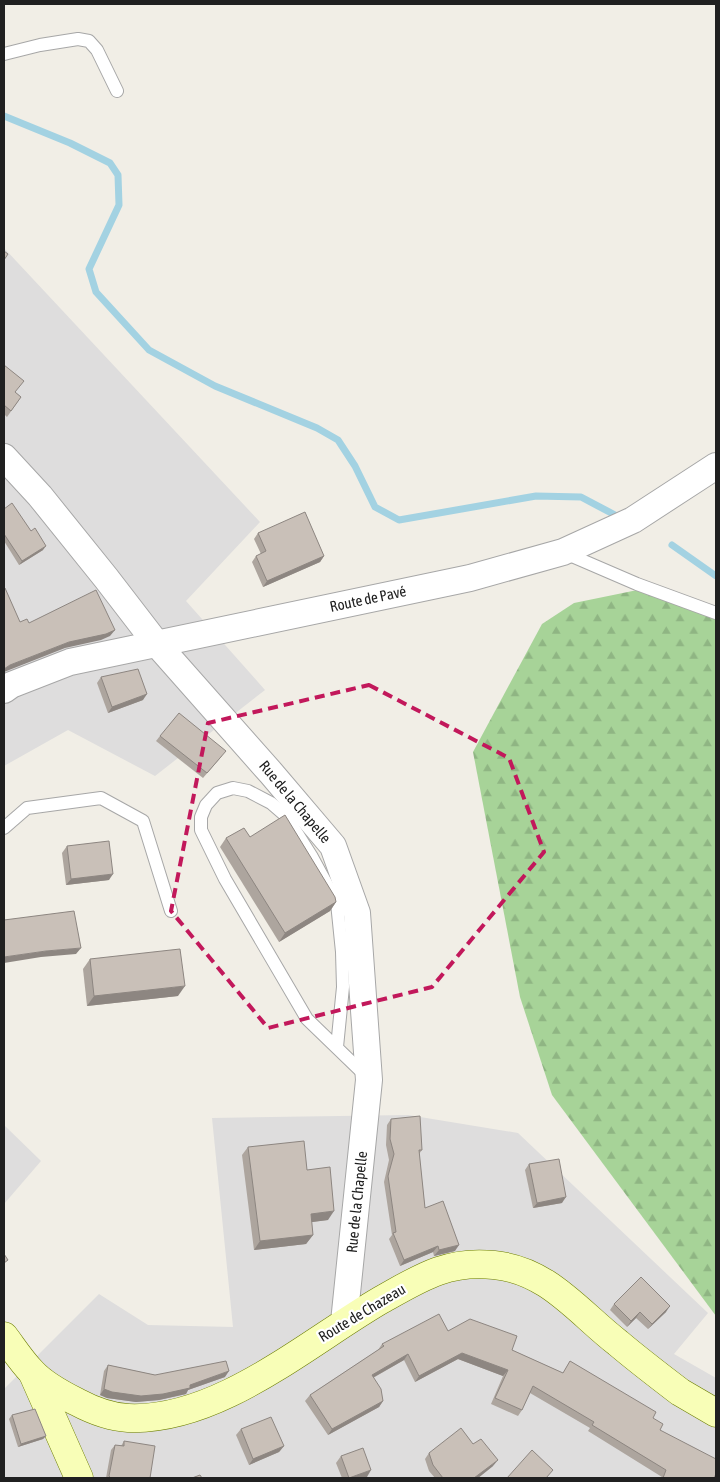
<svg xmlns="http://www.w3.org/2000/svg" width="720" height="1482" font-family="'Asap Condensed',sans-serif">
<defs>
<pattern id="forest-firs" width="22" height="20" patternUnits="userSpaceOnUse" patternTransform="scale(1.25)"><rect width="22" height="20" fill="#a7d398"/><path d="M5 1l3.5 6h-7zM16 11l3.5 6h-7z" fill="#8fb583"/></pattern>
</defs>
<rect width="100%" height="100%" fill="#f1eee6"/>
<g fill="#dedddd">
<path d="M4,248L260,522L186,601L265,690L155,776L68,730L4,766Z"/>
<path d="M408,1115L518,1133L708,1313L674,1354L716,1378V1478H4V1389L99,1294L148,1325L233,1327L212,1118Z"/>
<path d="M4,1125L41,1161L4,1204Z"/>
</g>
<path fill="url(#forest-firs)" d="M657,586L716,612V1316L552,1095L520,997L473,752L542,624L574,603Z"/>
<g fill="none" stroke-linecap="round" stroke-linejoin="round">
<g stroke="#a3d2e2" stroke-width="7">
<path d="M4,116L70,143L110,163L118,175L119,205L89,269L96,292L149,350L215,386L317,428L338,440L355,466L375,507L399,520L536,496L581,497L615,515"/>
<path d="M672,545L716,576"/>
</g>
<g stroke="#a7a7a7" stroke-width="14">
<g id="lane">
<path d="M4,54L40,45L78,39L89,41L97,50L117,91"/>
<path d="M565,553L637,584L716,613"/>
<path d="M4,828L27,808L101,798L143,821L171,911"/>
<path d="M337,1047L343,987L342,952L337,903L312,857L286,816L271,803L248,791L233,788L217,793L206,805L201,817V830L225,879L307,1019L366,1076"/>
</g>
</g>
<g stroke="#a7a7a7" stroke-width="28">
<g id="street">
<path d="M4,457L40,496L106,578L156,643L271,773L333,846L357,913L369,1080L344,1322"/>
<path d="M4,690L11,685L70,662L470,578L563,552L633,520L716,466"/>
</g>
</g>
<g stroke="#6c7e00" stroke-width="29">
<g id="secondary">
<path d="M4,1336C13,1348 22,1362 32,1372C44,1385 61,1394 77,1402C92,1410 111,1417 128,1418C218,1422 307,1343 381,1300C420,1278 447,1260 494,1265C548,1270 578,1312 618,1343C638,1360 659,1376 680,1392C692,1399 704,1406 716,1413"/>
<path d="M33,1374L79,1478"/>
</g>
</g>
<use href="#lane" stroke="#fff" stroke-width="12"/>
<use href="#street" stroke="#fff" stroke-width="26"/>
<use href="#secondary" stroke="#f8feb7" stroke-width="28"/>
</g>
<g fill="#ada59e">
<path d="M4,365L15,392L21,397L7,417L4,414Z"/>
<path d="M4,509L43,550L19,565L4,541Z"/>
<path d="M258,533L324,556L320,562L263,587L252,562L256,556L261,554L254,539Z"/>
<path d="M101,677L143,700L108,713L97,683Z"/>
<path d="M160,736L222,756L203,778L156,741Z"/>
<path d="M250,837L336,902L330,911L279,942L220,847L226,838Z"/>
<path d="M67,846L109,880L66,885L62,853Z"/>
<path d="M90,959L178,996L87,1006L83,969Z"/>
<path d="M391,1119L422,1150L419,1154L425,1208L455,1251L434,1256L433,1252L400,1266L389,1239L392,1235L384,1182L389,1160L386,1145L387,1125Z"/>
<path d="M248,1147L307,1170L328,1220L311,1222L313,1235L306,1244L254,1250L242,1155Z"/>
<path d="M529,1164L562,1203L533,1208L525,1170Z"/>
<path d="M614,1304L666,1312L648,1329L636,1318L627,1327L610,1310Z"/>
<path d="M448,1331L512,1350L563,1373L570,1361L653,1418L660,1430L714,1478H661L662,1477L588,1431L590,1428L530,1393L522,1410L518,1416L491,1404L503,1376L458,1359L415,1382L404,1360L373,1378L383,1401L379,1407L328,1435L305,1401L310,1395L378,1350L382,1344Z"/>
<path d="M108,1365L155,1375L225,1377L188,1390L186,1394L159,1400L136,1402L107,1398L100,1395L104,1371Z"/>
<path d="M12,1415L46,1436L43,1439L18,1447L9,1419Z"/>
<path d="M241,1429L284,1446L279,1452L249,1465L236,1435Z"/>
<path d="M124,1441L150,1478H106L111,1450L115,1445L121,1446Z"/>
<path d="M473,1444L493,1466L478,1478H435L429,1471L425,1459L429,1453Z"/>
<path d="M341,1456L367,1477L363,1478H342L336,1463Z"/>
</g>
<g fill="#8d8681">
<path d="M46,546L43,550L19,565L22,561Z"/>
<path d="M324,556L320,562L263,587L267,581Z"/>
<path d="M115,630L110,636L101,640L65,648L4,672V669L10,665L69,642Z"/>
<path d="M147,694L143,700L108,713L112,707Z"/>
<path d="M113,874L109,880L66,885L71,879Z"/>
<path d="M336,902L330,911L279,942L285,933Z"/>
<path d="M81,948L76,954L41,957L4,963V957L46,951Z"/>
<path d="M185,986L178,996L87,1006L94,996Z"/>
<path d="M566,1197L562,1203L533,1208L537,1203Z"/>
<path d="M334,1211L328,1220L305,1223L311,1214Z"/>
<path d="M313,1235L306,1244L254,1250L260,1241Z"/>
<path d="M459,1245L455,1251L434,1256L439,1250Z"/>
<path d="M438,1246L433,1252L400,1266L404,1260Z"/>
<path d="M670,1306L666,1312L648,1329L652,1324Z"/>
<path d="M640,1312L636,1318L627,1327L631,1321Z"/>
<path d="M462,1353L508,1370L503,1376L458,1359L415,1382L419,1376Z"/>
<path d="M408,1354L404,1360L367,1381L372,1375Z"/>
<path d="M229,1371L225,1377L188,1390L186,1394L159,1400L136,1402L107,1398L100,1395L104,1389L190,1385Z"/>
<path d="M383,1401L379,1407L328,1435L332,1429Z"/>
<path d="M46,1436L43,1439L18,1447L21,1444Z"/>
<path d="M284,1446L279,1452L249,1465L253,1459Z"/>
<path d="M498,1460L493,1466L478,1478H474Z"/>
<path d="M371,1470L367,1477L363,1478H349Z"/>
</g>
<g fill="#c9c0b8" stroke="#8d8681">
<path d="M4,251L8,254L4,260Z"/>
<path d="M4,365L24,381L15,392L21,397L11,411L4,405Z"/>
<path d="M12,503L31,531L35,528L46,546L22,561L4,534V509Z"/>
<path d="M305,512L324,556L267,581L256,556L266,551L258,533Z"/>
<path d="M5,588L20,622L27,619L29,623L96,590L115,630L106,634L69,642L10,665L4,669V589Z"/>
<path d="M138,669L147,694L112,707L101,677Z"/>
<path d="M179,713L226,751L207,773L160,736Z"/>
<path d="M285,815L335,897L336,902L285,933L226,838L244,828L250,837Z"/>
<path d="M109,841L113,874L71,879L67,846Z"/>
<path d="M74,911L81,948L46,951L4,957V920Z"/>
<path d="M180,949L185,986L94,996L90,959Z"/>
<path d="M420,1116L422,1150H419L425,1208L443,1201L459,1245L439,1250L438,1246L404,1260L393,1233L396,1232L388,1176L394,1154L390,1139L391,1119Z"/>
<path d="M304,1141L307,1170L330,1167L334,1211L311,1214L313,1235L260,1241L248,1147Z"/>
<path d="M559,1159L566,1197L537,1203L529,1164Z"/>
<path d="M4,1254L8,1260L4,1263Z"/>
<path d="M641,1277L670,1306L652,1324L640,1312L631,1321L614,1304Z"/>
<path d="M439,1314L448,1331L470,1319L517,1336L512,1350L563,1373L570,1361L656,1412L653,1418L663,1424L660,1430L716,1459V1474L714,1478H663L666,1470L592,1425L594,1422L533,1386L522,1410L495,1398L508,1370L462,1353L419,1376L408,1354L372,1375L381,1389L383,1401L332,1429L310,1395L384,1346L382,1344Z"/>
<path d="M226,1361L229,1371L190,1385V1388L163,1394L141,1396L112,1392L104,1389L108,1365L155,1375Z"/>
<path d="M35,1409L46,1436L21,1444L12,1415Z"/>
<path d="M271,1417L284,1446L253,1459L241,1429Z"/>
<path d="M461,1428L473,1444L481,1439L498,1460L474,1478H443L433,1465L429,1453Z"/>
<path d="M124,1441L155,1446L150,1478H111L109,1476L115,1445L124,1446Z"/>
<path d="M363,1448L371,1470L349,1478L341,1456Z"/>
<path d="M532,1450L553,1470L546,1478H507Z"/>
<path d="M200,1475L202,1478H192Z"/>
</g>
<path fill="none" stroke="#c2185b" stroke-width="4" stroke-dasharray="10 6" stroke-linejoin="round" d="M369,685L509,758L544,852L432,987L268,1028L171,911L208,723Z"/>
<g text-anchor="middle" stroke-width="4.5" stroke-linejoin="round" paint-order="stroke">
<g font-size="15" fill="#202020" stroke="#fff">
<text transform="translate(368 599) rotate(-12)" y="5">Route de Pavé</text>
<text transform="translate(295 802) rotate(50)" y="5">Rue de la Chapelle</text>
<text transform="translate(357 1202) rotate(-84)" y="5">Rue de la Chapelle</text>
<text transform="translate(362 1313) rotate(-31)" y="5">Route de Chazeau</text>
</g>
</g>
<rect width="720" height="1482" fill="none" stroke="#202020" stroke-width="10"/>
</svg>
